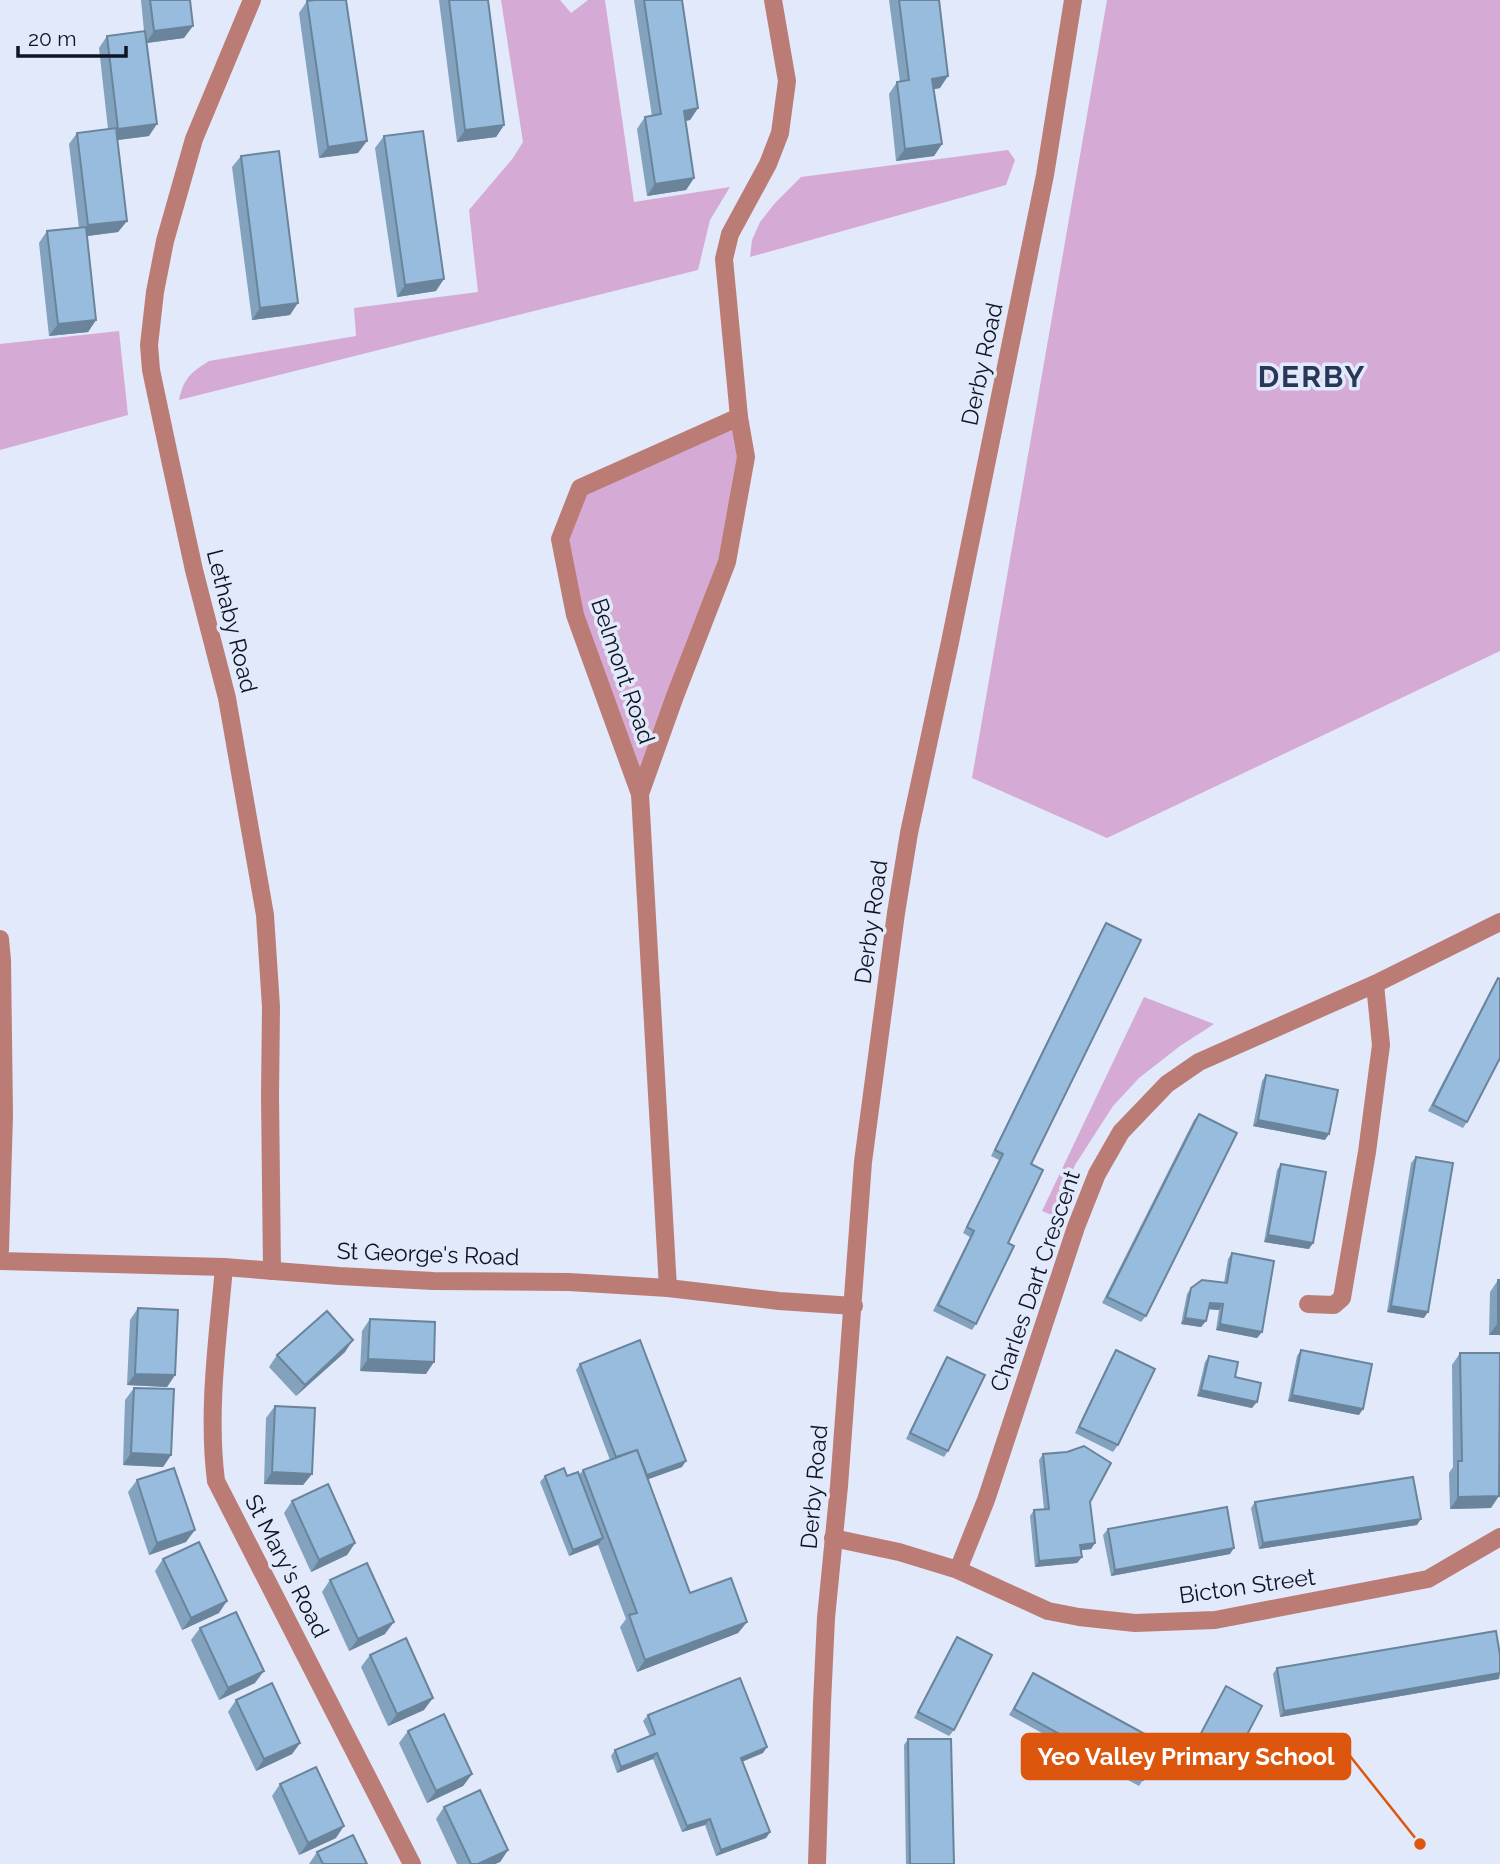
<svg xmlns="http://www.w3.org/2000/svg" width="1500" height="1864" font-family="Raleway,sans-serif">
<rect width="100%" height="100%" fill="#e1e9fa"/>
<g fill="#d5abd5">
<path d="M501,0H560L571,13L588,0H605L634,202L730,187L710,220L698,270L179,400C184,378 190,373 209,361L356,336L354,308L478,292L469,210L513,158L523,142Z"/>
<path d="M1107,0H1500V651L1107,838L972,778Z"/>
<path d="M1008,150L1015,160L1006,185L750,257L752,240L760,222L775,203L801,177Z"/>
<path d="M119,331L128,415L0,450V344Z"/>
<path d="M738,418L745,457L725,562L640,792L575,615L561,539L581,489Z"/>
<path d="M1144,997L1214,1024L1180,1046L1139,1078L1113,1106L1075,1165L1054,1216L1042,1211Z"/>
</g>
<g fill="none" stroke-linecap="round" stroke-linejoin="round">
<g stroke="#bb7c76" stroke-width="18">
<path d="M252,0L194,139L165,241L155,292L149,345L151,370L169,455L194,570L227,698L265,915L271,1007L270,1096L272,1271"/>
<path d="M640,794L575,615L560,539L580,488L739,417"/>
<path d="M0,939L2,960L4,1115L0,1250"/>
<path d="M0,1261L224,1267L339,1276L433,1281L569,1282L668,1288L779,1301L854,1306"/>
<path d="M224,1267C218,1337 207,1410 216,1481L412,1864"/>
<path d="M668,1288L640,794L675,696L727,562L746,457L739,417L724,259L730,234L768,164L780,133L787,81L773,0"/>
<path d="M1308,1304L1334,1305L1342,1298L1367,1152L1381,1045L1375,984"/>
<path d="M833,1538L899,1552L958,1570L1048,1611L1079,1617L1135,1623L1215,1620L1428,1579L1500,1537"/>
<path d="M958,1570L986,1500L1076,1227L1097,1174L1121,1132L1167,1084L1199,1062L1375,984L1500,922"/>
<path d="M817,1864L822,1703L826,1618L839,1486L863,1162L896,913L909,833L950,642L1045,175L1073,0"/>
</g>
</g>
<g fill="#82a2be">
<path d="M141,0H190L184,38L147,43L149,136L117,140L127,221L118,232L87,236L96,320L88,332L49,336L39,243L47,231L79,228L69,144L77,133L108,129L99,48L107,36L144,31Z"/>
<path d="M439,0H488L504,125L496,137L457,142Z"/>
<path d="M634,0H682L698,108L690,120L686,121L694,178L686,190L647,196L637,129L645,117L652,116Z"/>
<path d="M889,0H939L940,88L934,89L942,144L934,156L896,161L889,94L897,82H900Z"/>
<path d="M307,1L358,153L319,158L299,13Z"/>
<path d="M384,136L436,291L397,297L375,148Z"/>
<path d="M241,156L290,315L252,320L232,167Z"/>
<path d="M1106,923L1008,1243L976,1324L972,1330L933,1311L970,1237L963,1233L999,1160L991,1156L1102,929Z"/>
<path d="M1498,978L1467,1122L1463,1128L1428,1111L1494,984Z"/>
<path d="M1266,1075L1325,1140L1253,1126L1262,1081Z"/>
<path d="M1199,1114L1146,1316L1141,1322L1102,1303L1194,1120Z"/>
<path d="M1416,1157L1424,1318L1387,1312L1411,1163Z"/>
<path d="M1281,1164L1309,1249L1264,1242L1277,1170Z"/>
<path d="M1232,1253L1262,1332L1257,1338L1216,1330L1219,1310L1208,1309L1206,1321L1201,1327L1181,1324L1187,1294L1191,1288L1224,1283L1228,1259Z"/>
<path d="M1498,1280L1500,1335H1489L1490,1292Z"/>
<path d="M138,1308L175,1375L167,1387L127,1385L130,1320Z"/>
<path d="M370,1319L426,1374L360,1371L362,1331Z"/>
<path d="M1116,1350L1118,1445L1113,1452L1075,1433L1112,1356Z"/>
<path d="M1301,1350L1359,1415L1288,1401L1297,1356Z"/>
<path d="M345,1352L296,1396L269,1367L277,1355Z"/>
<path d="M1460,1353H1500V1473L1491,1508L1450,1509L1449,1473L1453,1467L1452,1365Z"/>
<path d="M1209,1356L1235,1377L1252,1408L1197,1396L1205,1362Z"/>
<path d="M947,1357L948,1451L944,1457L906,1439L943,1363Z"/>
<path d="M580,1364L682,1467L648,1479L690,1593L747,1622L738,1633L637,1672L620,1627L626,1619L598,1545L569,1556L540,1482L545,1476L579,1475L583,1470L610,1460L576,1370Z"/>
<path d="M134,1388L171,1455L163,1467L123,1465L125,1400Z"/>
<path d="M275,1406L312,1474L303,1485L264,1484L266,1418Z"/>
<path d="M1043,1454L1090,1502L1095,1543L1091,1549L1081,1550L1082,1557L1077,1563L1035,1567L1030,1516L1034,1510L1044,1509L1039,1460Z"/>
<path d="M137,1480L186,1542L149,1555L128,1492Z"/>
<path d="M292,1501L355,1543L347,1555L311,1572L284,1513Z"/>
<path d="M1255,1502L1417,1525L1259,1549L1251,1508Z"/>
<path d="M1108,1529L1230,1554L1111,1576L1103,1535Z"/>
<path d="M163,1559L219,1613L182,1630L155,1571Z"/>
<path d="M330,1580L385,1634L349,1651L322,1592Z"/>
<path d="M200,1628L255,1683L219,1700L191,1640Z"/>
<path d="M957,1637L954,1730L949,1736L914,1718L953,1643Z"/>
<path d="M370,1655L424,1710L388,1726L361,1667Z"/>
<path d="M1277,1668L1499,1679L1280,1717L1273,1674Z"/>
<path d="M1033,1673L1143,1780L1139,1786L1009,1715Z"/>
<path d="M1226,1686L1227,1773L1222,1779L1186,1760Z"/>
<path d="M236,1700L300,1743L292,1754L256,1771L228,1712Z"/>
<path d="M648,1715L763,1753L742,1761L770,1832L766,1838L716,1856L705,1825L682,1832L653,1759L617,1773L611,1756L615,1750L650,1736L643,1721Z"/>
<path d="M408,1731L472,1774L463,1786L427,1803L399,1743Z"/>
<path d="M908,1739L954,1864H906L904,1745Z"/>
<path d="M280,1784L336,1838L299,1855L272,1796Z"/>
<path d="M444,1807L508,1850L500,1862L495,1864H457L436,1819Z"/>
<path d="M317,1852L367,1864H309Z"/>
</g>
<g fill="#6a849b">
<path d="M193,26L184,38L146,43L154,31Z"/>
<path d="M948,76L940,88L924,91L932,79Z"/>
<path d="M698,108L690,120L676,122L684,111Z"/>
<path d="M157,124L149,136L110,141L118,129Z"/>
<path d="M504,125L496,137L457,142L465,130Z"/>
<path d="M367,141L358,153L319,158L328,147Z"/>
<path d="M942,144L934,156L896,161L905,149Z"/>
<path d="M694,178L686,190L647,196L655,184Z"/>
<path d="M127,221L118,232L80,237L88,225Z"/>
<path d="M444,279L436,291L397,297L405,285Z"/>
<path d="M298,303L290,315L252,320L260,308Z"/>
<path d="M96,320L88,332L49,336L58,324Z"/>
<path d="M1258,1120L1329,1134L1325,1140L1253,1126Z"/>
<path d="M1268,1235L1313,1243L1309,1249L1264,1242Z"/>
<path d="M1210,1303L1223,1304L1219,1310L1206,1309Z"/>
<path d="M1391,1306L1428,1312L1424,1318L1387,1312Z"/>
<path d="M1185,1318L1206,1321L1201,1327L1181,1324Z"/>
<path d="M1498,1323H1500V1335H1489Z"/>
<path d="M1220,1324L1262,1332L1257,1338L1216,1330Z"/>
<path d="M353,1340L345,1352L296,1396L305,1385Z"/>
<path d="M368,1359L434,1362L426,1374L360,1371Z"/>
<path d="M135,1374L175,1375L167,1387L127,1385Z"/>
<path d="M1201,1390L1257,1402L1252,1408L1197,1396Z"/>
<path d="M1292,1395L1363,1409L1359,1415L1288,1401Z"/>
<path d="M131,1453L171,1455L163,1467L123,1465Z"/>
<path d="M686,1461L682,1467L638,1483L642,1477Z"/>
<path d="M272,1472L312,1474L303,1485L264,1484Z"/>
<path d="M1499,1496L1491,1508L1450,1509L1458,1497Z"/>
<path d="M1421,1519L1417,1525L1259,1549L1263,1543Z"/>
<path d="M195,1530L186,1542L149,1555L157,1543Z"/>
<path d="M603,1538L599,1544L569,1556L573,1550Z"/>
<path d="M355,1543L347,1555L311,1572L319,1560Z"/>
<path d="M1095,1543L1091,1549L1076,1551L1080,1545Z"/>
<path d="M1234,1548L1230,1554L1111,1576L1115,1570Z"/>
<path d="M1082,1557L1077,1563L1035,1567L1039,1561Z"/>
<path d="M227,1601L219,1613L182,1630L191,1618Z"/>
<path d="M394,1622L385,1634L349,1651L358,1639Z"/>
<path d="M747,1622L738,1633L637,1672L645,1660Z"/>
<path d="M264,1671L255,1683L219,1700L228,1688Z"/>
<path d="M1500,1673L1499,1679L1280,1717L1284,1711Z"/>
<path d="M433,1698L424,1710L388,1726L397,1714Z"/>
<path d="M300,1743L292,1754L256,1771L264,1759Z"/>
<path d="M767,1747L763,1753L737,1764L741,1758Z"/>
<path d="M657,1753L653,1759L617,1773L621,1767Z"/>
<path d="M472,1774L463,1786L427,1803L436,1791Z"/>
<path d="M710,1819L705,1825L682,1832L687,1826Z"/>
<path d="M344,1826L336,1838L299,1855L308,1843Z"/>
<path d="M770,1832L766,1838L716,1856L721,1850Z"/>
<path d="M508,1850L500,1862L495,1864H478Z"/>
</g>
<g fill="#97bcdd" stroke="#6a849b" stroke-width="2">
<path d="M150,0H190L193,26L154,31Z"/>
<path d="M315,0H346L367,141L328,147L307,1Z"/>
<path d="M449,0H488L504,125L465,130Z"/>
<path d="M644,0H682L698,108L684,111L694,178L655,184L645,117L661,114Z"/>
<path d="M899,0H939L948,76L932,79L942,144L905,149L897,82L909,80Z"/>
<path d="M145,31L157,124L118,129L107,36Z"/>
<path d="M116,128L127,221L88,225L77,133Z"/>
<path d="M423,131L444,279L405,285L384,136Z"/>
<path d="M279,151L298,303L260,308L241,156Z"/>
<path d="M86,227L96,320L58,324L47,231Z"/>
<path d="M1106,923L1141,940L1031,1164L1043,1170L1008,1243L1014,1246L976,1324L938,1305L974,1231L967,1227L1003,1154L995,1150Z"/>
<path d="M1498,978L1500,979V1058L1467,1122L1433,1105Z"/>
<path d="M1266,1075L1338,1090L1329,1134L1258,1120Z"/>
<path d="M1199,1114L1237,1133L1146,1316L1107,1297Z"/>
<path d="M1416,1157L1453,1163L1428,1312L1391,1306Z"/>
<path d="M1281,1164L1326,1172L1313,1243L1268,1235Z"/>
<path d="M1232,1253L1274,1261L1262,1332L1220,1324L1223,1304L1210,1303L1206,1321L1185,1318L1191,1288L1202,1280L1227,1283Z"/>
<rect x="1498" y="1280" width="2" height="43"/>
<path d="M138,1308L178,1310L175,1375L135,1374Z"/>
<path d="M327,1311L353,1340L305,1385L277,1355Z"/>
<path d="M370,1319L435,1322L434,1362L368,1359Z"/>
<path d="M640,1340L686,1461L647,1475L637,1450L616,1457L580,1364Z"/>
<path d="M1116,1350L1155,1369L1118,1445L1079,1427Z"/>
<path d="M1301,1350L1372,1364L1363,1409L1292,1395Z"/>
<path d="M1460,1353H1500L1499,1496L1458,1497V1461H1462Z"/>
<path d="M1209,1356L1238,1362L1235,1377L1261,1383L1257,1402L1201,1390Z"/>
<path d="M947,1357L985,1375L948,1451L910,1433Z"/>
<path d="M134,1388L174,1389L171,1455L131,1453Z"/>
<path d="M275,1406L315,1408L312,1474L272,1472Z"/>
<path d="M1084,1446L1111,1463L1090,1502L1095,1543L1080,1545L1082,1557L1039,1561L1034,1510L1049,1509L1043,1454L1067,1452Z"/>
<path d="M637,1450L690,1593L731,1578L747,1622L645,1660L629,1615L637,1613L583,1470Z"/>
<path d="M174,1468L195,1530L157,1543L137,1480Z"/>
<path d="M564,1468L567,1476L578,1472L603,1538L573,1550L545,1476Z"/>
<path d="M1413,1477L1421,1519L1263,1543L1255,1502Z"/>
<path d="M328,1484L355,1543L319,1560L292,1501Z"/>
<path d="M1227,1507L1234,1548L1115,1570L1108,1529Z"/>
<path d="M199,1542L227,1601L191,1618L163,1559Z"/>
<path d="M367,1563L394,1622L358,1639L330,1580Z"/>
<path d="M236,1612L264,1671L228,1688L200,1628Z"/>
<path d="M1496,1631L1500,1655V1673L1284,1711L1277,1668Z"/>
<path d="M957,1637L992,1655L954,1730L918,1712Z"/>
<path d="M406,1638L433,1698L397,1714L370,1655Z"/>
<path d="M1033,1673L1163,1744L1143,1780L1014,1709Z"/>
<path d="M740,1678L767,1747L741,1758L770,1832L721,1850L710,1819L687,1826L657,1753L621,1767L615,1750L655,1734L648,1715Z"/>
<path d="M272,1683L300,1743L264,1759L236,1700Z"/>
<path d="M1226,1686L1262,1706L1227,1773L1190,1754Z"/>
<path d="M444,1714L472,1774L436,1791L408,1731Z"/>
<path d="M908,1739H951L954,1864H910Z"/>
<path d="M316,1767L344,1826L308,1843L280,1784Z"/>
<path d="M480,1790L508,1850L478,1864H471L444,1807Z"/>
<path d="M353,1835L367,1864H323L317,1852Z"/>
</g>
<g text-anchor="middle" stroke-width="7" stroke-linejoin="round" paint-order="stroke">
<g font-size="23" fill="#0e1423" stroke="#e1e9fa">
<text transform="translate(982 364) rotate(-78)" y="8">Derby Road</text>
<text transform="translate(232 621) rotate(76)" y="8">Lethaby Road</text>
<text transform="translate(623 671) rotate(71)" y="8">Belmont Road</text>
<text transform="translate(871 922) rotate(-82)" y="8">Derby Road</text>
<text transform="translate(428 1254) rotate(2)" y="8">St George's Road</text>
<text transform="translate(1035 1281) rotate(-71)" y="8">Charles Dart Crescent</text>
<text transform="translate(814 1487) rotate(-85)" y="8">Derby Road</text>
<text transform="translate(287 1566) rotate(63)" y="8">St Mary's Road</text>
<text transform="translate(1247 1586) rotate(-8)" y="8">Bicton Street</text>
</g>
<g font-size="30" font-weight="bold" letter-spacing="2" fill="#293759" stroke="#e1e9fa">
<text x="1312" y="387">DERBY</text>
</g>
</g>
<path fill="none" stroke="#dd560d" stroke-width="2.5" d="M1420 1844L1350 1756"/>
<circle fill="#dd560d" stroke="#e1e9fa" stroke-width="2.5" cx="1420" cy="1844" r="7"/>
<rect fill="#dd560d" stroke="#dd560d" stroke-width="2.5" x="1022" y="1734" width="328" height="45" rx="7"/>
<g font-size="24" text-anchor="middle" font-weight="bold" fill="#fff">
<text x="1186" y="1765">Yeo Valley Primary School</text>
</g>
<path d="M18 46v10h108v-10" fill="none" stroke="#0e1423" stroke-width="3.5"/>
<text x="28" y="46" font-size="21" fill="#0e1423" stroke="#e1e9fa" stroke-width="5" paint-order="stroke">20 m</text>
</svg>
